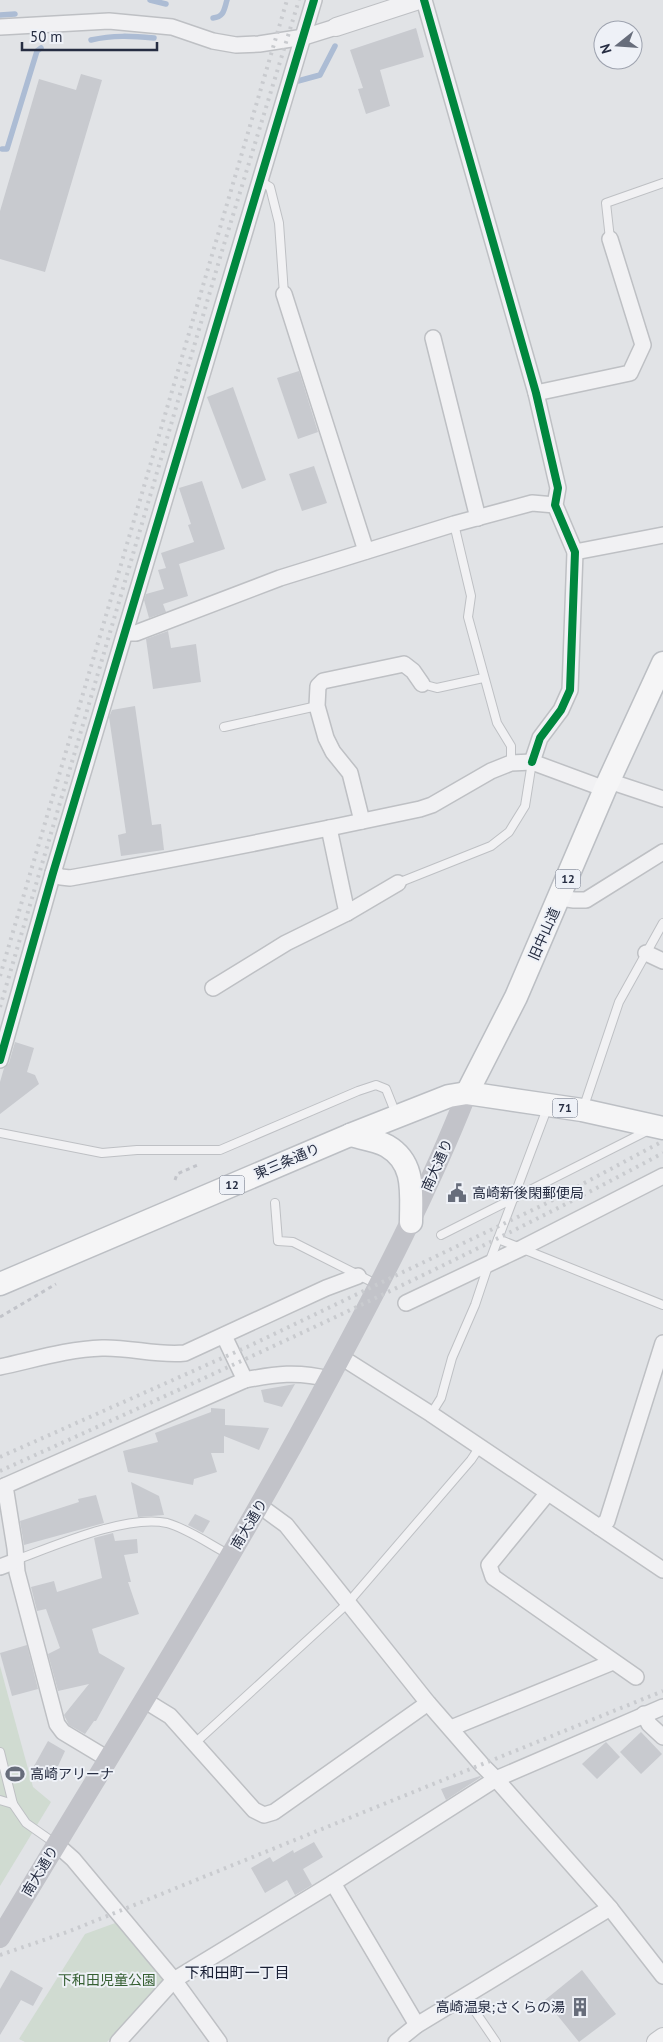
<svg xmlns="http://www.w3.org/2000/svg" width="663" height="2042" font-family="'PT Sans','Noto Sans JP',sans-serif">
<rect width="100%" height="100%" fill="#e1e3e6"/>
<g fill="#d0dbd1">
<path d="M0,1666L33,1787L51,1802L0,1886Z"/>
<path d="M118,1922L161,1974L164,1984L107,2042H25L19,2039L85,1934Z"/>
</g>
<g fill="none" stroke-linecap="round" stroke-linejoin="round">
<g stroke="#acbcd4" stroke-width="5.5">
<path d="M150,0L166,4"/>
<path d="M0,15L15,14"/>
<path d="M213,18C224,17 224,10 227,0"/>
<path d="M91,40C113,35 132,36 154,38"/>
<path d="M298,81L320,75L335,46"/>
<path d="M2,149H7L37,51L41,48"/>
</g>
</g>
<g fill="#c8cacf">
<path d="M416,28L424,57L380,70L390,106L366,114L358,89L363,88L350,50Z"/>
<path d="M81,74L102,80L45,272L0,259V211L39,79L76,90Z"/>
<path d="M299,371L318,432L298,439L277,378Z"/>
<path d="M233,387L266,480L242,489L207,397Z"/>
<path d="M314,466L327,503L302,511L289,474Z"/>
<path d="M202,481L225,549L176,565L179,564L188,596L163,604L166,612L149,618L144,600L146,594L164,589L158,570L166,568L161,553L194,542L188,525L191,524L179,488Z"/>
<path d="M168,631L171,648L196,644L201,682L153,689L146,639Z"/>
<path d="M135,706L152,825L161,824L164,850L121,856L118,835L126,833L109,717L112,710Z"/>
<path d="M15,1042L34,1048L27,1072L35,1075L39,1084L0,1114V1082L4,1068L9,1063Z"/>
<path d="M295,1384L282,1407L264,1402L261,1390Z"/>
<path d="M211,1408L225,1409V1425L269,1428L259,1450L224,1436V1453H211L217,1472L194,1479L193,1485L128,1472L123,1451L158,1442L155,1433L211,1412Z"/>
<path d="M131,1482L159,1496L164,1515L138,1517Z"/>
<path d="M96,1495L104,1523L24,1545L20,1521L79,1502L78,1499Z"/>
<path d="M195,1514L210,1521L203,1533L188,1525Z"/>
<path d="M113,1533L115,1541L137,1539L138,1553L124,1555L131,1582H128L139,1614L92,1629L99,1653L125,1668L96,1721H94L85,1734L69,1725L64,1715L89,1684L58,1691L48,1654L60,1648L46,1609L37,1611L31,1587L54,1581L57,1592L102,1578L94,1538Z"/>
<path d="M27,1645L38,1689L12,1696L0,1653Z"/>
<path d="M641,1732L662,1754L641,1774L620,1752Z"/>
<path d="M48,1741L65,1751L53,1777L34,1766Z"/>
<path d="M606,1742L620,1757L597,1779L582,1764Z"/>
<path d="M480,1776L481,1777L446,1800L441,1789Z"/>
<path d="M314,1842L323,1857L303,1869L312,1885L295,1895L287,1880L265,1893L251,1868L270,1857L273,1862L293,1850L294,1853Z"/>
<path d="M11,1970L43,1988L33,2006L21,2000L0,2035V1989Z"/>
<path d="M582,1970L616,2014L579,2042L545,2000Z"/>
</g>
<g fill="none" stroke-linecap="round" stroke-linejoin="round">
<g stroke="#bec0c4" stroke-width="10">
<g id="service">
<path d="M260,181L270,187L279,223L284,294"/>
<path d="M610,239L606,203L663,183"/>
<path d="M454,524L471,596L468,617L497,723L511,746V763"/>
<path d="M422,684L437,688L483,678"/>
<path d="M224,727L317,706"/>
<path d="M398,883L491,846L509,832L525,806L532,762"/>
<path d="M583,1109L619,1002L663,923"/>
<path d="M0,1133L102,1153L137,1150H220L358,1091L376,1085L386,1089L396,1114"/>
<path d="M275,1203L278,1241L293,1242L378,1285"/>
<path d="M441,1235L649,1130"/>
<path d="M498,1239L663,1305"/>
<path d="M431,1414L441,1398L452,1358L475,1305L489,1263L548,1106"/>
<path d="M16,1560C54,1546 127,1514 167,1523C188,1529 209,1544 228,1554"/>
<path d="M195,1743L347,1604L471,1460L479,1448"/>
<path d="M0,1752L13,1804L26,1823L56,1844"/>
<path d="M0,1800L13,1804"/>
<path d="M464,1995L496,2042"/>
</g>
</g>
<g stroke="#bec0c4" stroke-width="18">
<g id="minor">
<path d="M424,0L536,393L558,488L555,505L575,552L570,690L561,710L540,738L532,762"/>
<path d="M0,27L109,21L172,27L213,41L236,45L259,44L304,37L336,27"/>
<path d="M284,294L366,551"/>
<path d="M433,338L478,518"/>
<path d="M536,393L630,373L643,345L610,239"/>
<path d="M575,552L663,535"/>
<path d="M126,633H136L280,578L454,524L532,503L555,505"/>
<path d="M609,781L663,799"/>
<path d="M362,821L350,773L333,752L326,738L317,706L318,686L323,681L404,664L413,671L422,684"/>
<path d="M329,828L347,913"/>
<path d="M53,873L61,877L70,878C187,857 303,834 420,809L432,805L491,771L511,763L532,762L605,789"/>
<path d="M560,898L574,900H586L663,852"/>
<path d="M646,953L663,961"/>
<path d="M213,988L286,943L347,913L398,883"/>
<path d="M0,1060L53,873L314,0"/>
<path d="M406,1303L522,1248L663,1176"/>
<path d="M224,1336L245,1380"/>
<path d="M341,1357L431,1414L663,1570"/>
<path d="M0,1367C33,1360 68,1349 102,1348C130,1347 157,1356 185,1353L326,1288L358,1276"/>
<path d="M5,1486L15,1548L17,1572L57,1724L63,1732L108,1759"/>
<path d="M0,1488L245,1380C275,1374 298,1371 329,1379"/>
<path d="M547,1494L489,1565L493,1577L636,1677"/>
<path d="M260,1506L286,1525L428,1703L482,1765L496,1779L610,1908L663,1976"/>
<path d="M599,1527L607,1521L663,1343"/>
<path d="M0,1567L16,1561"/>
<path d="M144,1700L170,1716L254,1810L264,1815L274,1812L428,1703"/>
<path d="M644,1714L649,1724L663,1737"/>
<path d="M451,1728L613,1662"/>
<path d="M56,1844L73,1859L174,1980L219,2042"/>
<path d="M333,1883L417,2025"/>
<path d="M118,2042L174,1980L333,1883L496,1779L663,1707"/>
<path d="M396,2042L417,2025L610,1908"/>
</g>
</g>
<g stroke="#bec0c4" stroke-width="20">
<g id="tertiary">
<path d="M336,27L419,0"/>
<path d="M656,2042L663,2037"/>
</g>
</g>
<g stroke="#bcbfc4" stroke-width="25">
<g id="primary">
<path d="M467,1093L516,997L605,789L663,663"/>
<path d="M350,1135C361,1138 377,1140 387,1146C416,1163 411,1193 411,1222"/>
<path d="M0,1284L350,1135L449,1096L467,1093L548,1105L582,1110L663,1128"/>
</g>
</g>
<g stroke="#c2c4ca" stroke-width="3" stroke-dasharray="4 4" stroke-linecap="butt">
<path d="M175,1180L177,1174L200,1164"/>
<path d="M0,1317L56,1284"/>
</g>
<use href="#service" stroke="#f1f1f3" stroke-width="8"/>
<use href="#minor" stroke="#f1f1f3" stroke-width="15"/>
<use href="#tertiary" stroke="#f1f1f3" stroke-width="18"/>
<path stroke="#c2c3c9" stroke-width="20" d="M0,1938C111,1752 228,1569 330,1377C380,1284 428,1192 467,1093"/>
<use href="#primary" stroke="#f5f5f6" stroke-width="22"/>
<g stroke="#c9cbcf" stroke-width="4" stroke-dasharray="2.5 5" stroke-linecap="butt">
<path d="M0,976L287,0"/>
<path d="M0,1007L222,251L299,0"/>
<path d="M0,1457L247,1347L549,1202L663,1141"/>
<path d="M0,1471C223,1370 447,1269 663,1153"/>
<path d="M0,1955L70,1931L663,1691"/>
</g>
<g stroke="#eef1f7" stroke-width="11">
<g id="cycleway">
<path d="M424,0L536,393L558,488L555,505L575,552L570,690L561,710L540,738L532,762"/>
<path d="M0,1060L53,873L314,0"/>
</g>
</g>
<use href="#cycleway" stroke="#00873e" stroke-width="8"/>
</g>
<defs>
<g id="civic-bare" transform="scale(1.5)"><path d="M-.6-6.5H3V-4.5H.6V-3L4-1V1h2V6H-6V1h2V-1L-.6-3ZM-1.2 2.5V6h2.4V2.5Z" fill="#676d7b" stroke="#eef1f7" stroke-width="2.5" paint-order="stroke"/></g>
<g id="stadium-bare" transform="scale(1.5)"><path d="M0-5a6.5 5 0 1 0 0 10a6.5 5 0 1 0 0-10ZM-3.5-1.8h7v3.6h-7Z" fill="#676d7b" stroke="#eef1f7" stroke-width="2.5" paint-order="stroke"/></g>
<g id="building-bare" transform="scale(1.5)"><path d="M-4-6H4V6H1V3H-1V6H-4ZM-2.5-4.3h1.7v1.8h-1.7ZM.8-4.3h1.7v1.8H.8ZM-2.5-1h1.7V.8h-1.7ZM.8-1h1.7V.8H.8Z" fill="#676d7b" stroke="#eef1f7" stroke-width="2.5" paint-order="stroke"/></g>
</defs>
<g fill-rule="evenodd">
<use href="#civic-bare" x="457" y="1193"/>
<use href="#stadium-bare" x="15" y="1774"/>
<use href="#building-bare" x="580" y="2007"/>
</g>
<g text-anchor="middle" stroke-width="4" stroke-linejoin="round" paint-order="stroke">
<g fill="#eef1f7" stroke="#626878" stroke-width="1">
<rect x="555.5" y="869.5" width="25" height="19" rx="4"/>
<rect x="552.5" y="1098.5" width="25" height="19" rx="4"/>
<rect x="219.5" y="1175.5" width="25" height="19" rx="4"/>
</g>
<g font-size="12" font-weight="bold" fill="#262d42">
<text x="568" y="883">12</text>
<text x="565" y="1112">71</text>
<text x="232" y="1189">12</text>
</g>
<g font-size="14" fill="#262d42" stroke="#eef1f7">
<text transform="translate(544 934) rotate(-66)" y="5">旧中山道</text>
<text transform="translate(287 1161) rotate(-23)" y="5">東三条通り</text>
<text transform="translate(437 1165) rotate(-66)" y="5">南大通り</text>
<text transform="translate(249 1524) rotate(-59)" y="5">南大通り</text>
<text transform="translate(40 1871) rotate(-59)" y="5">南大通り</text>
</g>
<g font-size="14" fill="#262d42" stroke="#eef1f7" text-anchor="start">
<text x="472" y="1198">高崎新後閑郵便局</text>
<text x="30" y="1779">高崎アリーナ</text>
<text x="565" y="2012" text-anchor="end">高崎温泉;さくらの湯</text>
</g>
<g font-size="14" fill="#355f32" stroke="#eef1f7">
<text x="107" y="1985">下和田児童公園</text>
</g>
<g font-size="15" fill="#181e33" stroke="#eef1f7">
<text x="237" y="1978">下和田町一丁目</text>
</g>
</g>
<g transform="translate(618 45) rotate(253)"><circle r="24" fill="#eef1f7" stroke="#9ea3af"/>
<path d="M0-4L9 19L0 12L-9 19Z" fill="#676d7b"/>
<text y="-8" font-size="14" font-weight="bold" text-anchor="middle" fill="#262d42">N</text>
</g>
<path d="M22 42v8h135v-8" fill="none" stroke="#262d42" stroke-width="2.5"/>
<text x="30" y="42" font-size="15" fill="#262d42" stroke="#eef1f7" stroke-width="4" paint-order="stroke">50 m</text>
</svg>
